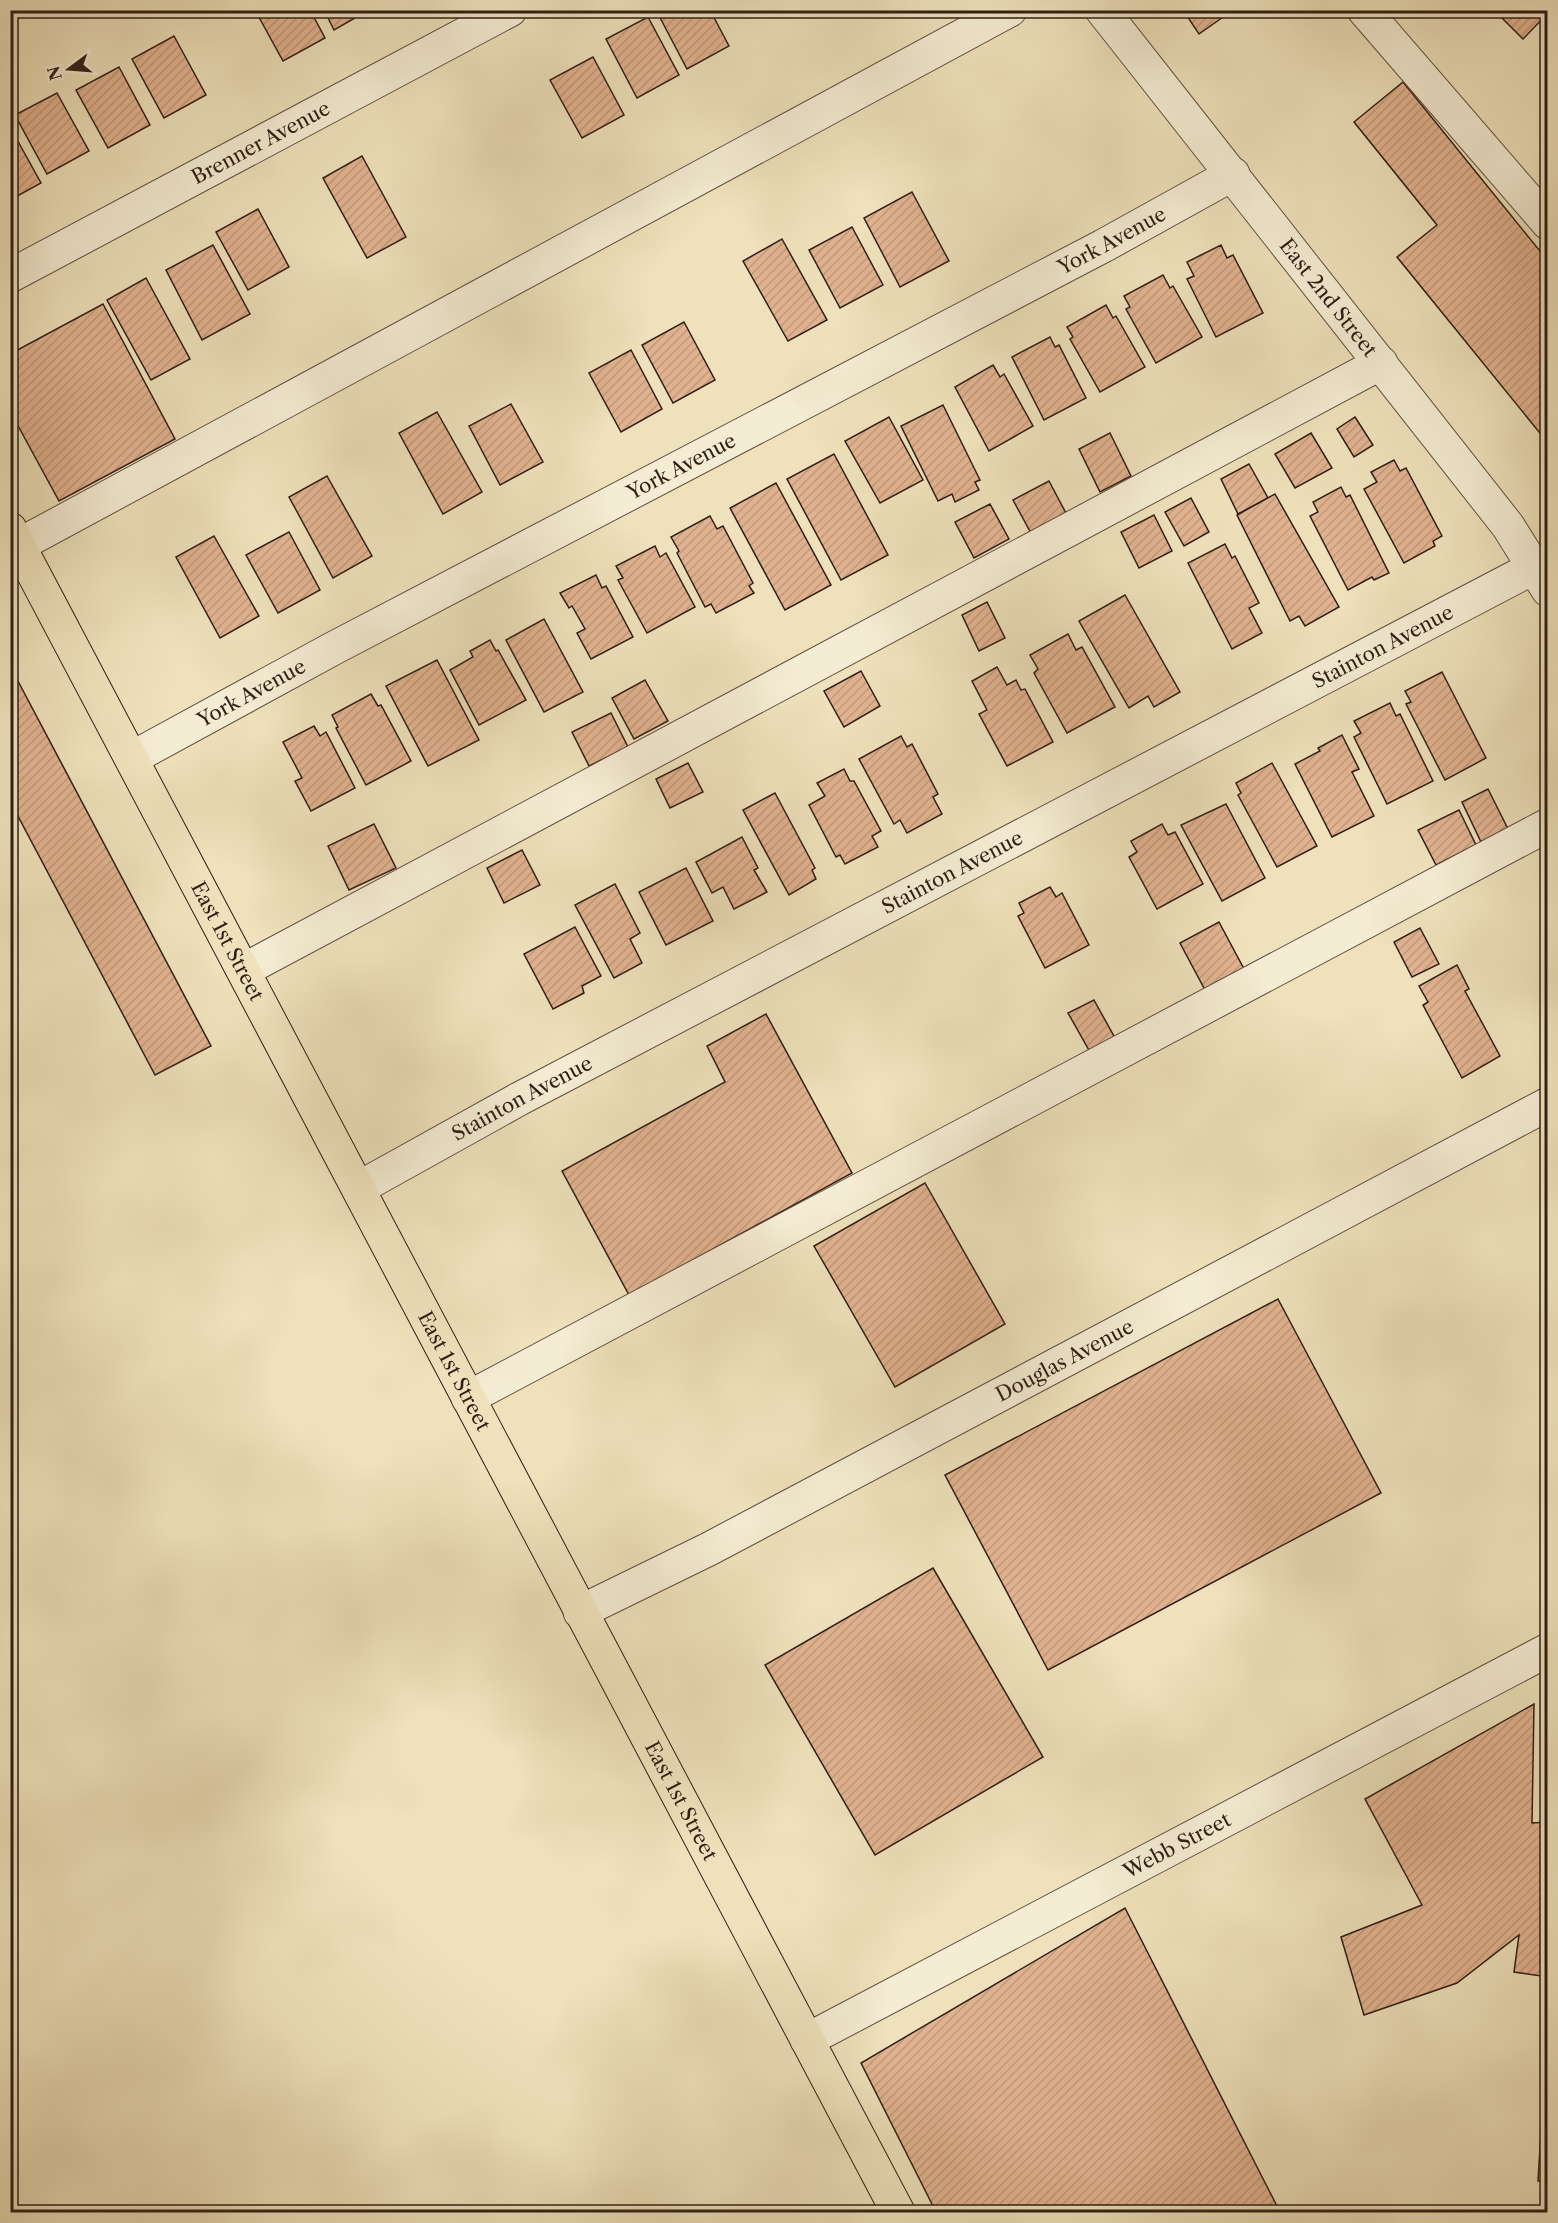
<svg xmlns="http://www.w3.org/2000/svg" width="1558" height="2223" font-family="'Libre Caslon Text',serif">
<defs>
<pattern id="building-hatch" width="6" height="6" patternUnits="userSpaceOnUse" patternTransform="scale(1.5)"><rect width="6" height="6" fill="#e1b28f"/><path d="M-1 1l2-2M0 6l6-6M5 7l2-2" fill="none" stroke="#c1997b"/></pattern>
</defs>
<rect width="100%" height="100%" fill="#eee1bb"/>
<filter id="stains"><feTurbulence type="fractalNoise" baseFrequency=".00333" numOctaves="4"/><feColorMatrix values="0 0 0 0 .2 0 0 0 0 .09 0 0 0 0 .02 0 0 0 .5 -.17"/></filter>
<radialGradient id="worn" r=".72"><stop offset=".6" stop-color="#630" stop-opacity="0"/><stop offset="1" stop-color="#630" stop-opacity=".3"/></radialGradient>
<g fill="url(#building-hatch)" stroke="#2f1f17" stroke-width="1.5">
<path d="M255,10H310L325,38L283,61Z"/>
<path d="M324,10H369L334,30Z"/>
<path d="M656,10H710L729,46L687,69Z"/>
<path d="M1183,10H1233L1199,34Z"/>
<path d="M1494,10H1548V13L1523,39Z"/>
<path d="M648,17L679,75L637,98L606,39Z"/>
<path d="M174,36L206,95L164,118L132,59Z"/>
<path d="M593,57L624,115L582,138L550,80Z"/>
<path d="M119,67L150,125L108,148L76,90Z"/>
<path d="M1403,82L1548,261V443L1397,257L1437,225L1354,122Z"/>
<path d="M57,93L89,151L47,174L15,115Z"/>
<path d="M10,127L41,183L10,200Z"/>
<path d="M362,156L406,237L367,258L323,178Z"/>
<path d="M912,192L949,261L900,287L864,218Z"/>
<path d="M258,209L289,267L248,290L216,232Z"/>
<path d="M852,227L883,285L840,308L809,250Z"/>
<path d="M782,239L827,320L788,341L743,261Z"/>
<path d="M213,245L250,314L202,340L166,270Z"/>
<path d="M1221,245L1227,258L1233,255L1263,313L1216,337L1187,279L1194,276L1187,262Z"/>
<path d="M1163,275L1170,288L1173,286L1202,337L1156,363L1126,309L1130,307L1124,296Z"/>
<path d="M146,278L190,359L151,380L107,300Z"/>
<path d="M103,304L175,439L59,501L10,411V354Z"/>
<path d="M1106,305L1113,318L1116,316L1145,367L1100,392L1070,339L1073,337L1067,327Z"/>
<path d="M684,322L715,380L673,403L642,345Z"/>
<path d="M1050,337L1055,347L1059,345L1086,398L1044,420L1012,357Z"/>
<path d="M631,350L662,409L621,432L589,373Z"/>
<path d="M993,365L1000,377L1004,374L1033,426L989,451L955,387Z"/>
<path d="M511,404L543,462L500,485L469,426Z"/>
<path d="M943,405L980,480L975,482L979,490L955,502L952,494L938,501L901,426Z"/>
<path d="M437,412L482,492L443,514L399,433Z"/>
<path d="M889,417L923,480L880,503L845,441Z"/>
<path d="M1355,417L1373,445L1354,457L1337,429Z"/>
<path d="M1110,433L1131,476L1100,492L1079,449Z"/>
<path d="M1311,433L1332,468L1295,488L1275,454Z"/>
<path d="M834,454L888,555L841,580L787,479Z"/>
<path d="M1394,460L1400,471L1406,468L1442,536L1433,541L1435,546L1404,563L1364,489L1377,482L1371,472Z"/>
<path d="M1249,464L1268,498L1238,514L1221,479Z"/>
<path d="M327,476L372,556L333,578L289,497Z"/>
<path d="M1049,481L1067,515L1032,535L1013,500Z"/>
<path d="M776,483L831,585L785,610L730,508Z"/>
<path d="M1341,487L1346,497L1350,495L1389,573L1374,580L1372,577L1348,590L1310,516L1318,512L1313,502Z"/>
<path d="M1275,494L1339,607L1305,626L1299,616L1290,621L1237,515Z"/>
<path d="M1191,498L1209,532L1184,546L1165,512Z"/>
<path d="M990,504L1009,539L974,558L955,522Z"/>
<path d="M1154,515L1172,551L1139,568L1121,532Z"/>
<path d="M710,516L717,529L723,526L753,583L749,586L754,593L716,613L711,604L705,607L677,553L679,551L671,537Z"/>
<path d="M289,532L320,590L278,613L246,555Z"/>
<path d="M214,536L259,616L220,638L176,557Z"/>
<path d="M1225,544L1232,558L1235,556L1259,603L1249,608L1262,633L1232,649L1188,563Z"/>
<path d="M655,546L660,557L666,553L695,607L647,633L618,580L623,578L616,566Z"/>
<path d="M596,575L602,588L606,586L633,637L591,659L577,633L585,629L572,606L569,608L560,593Z"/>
<path d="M1125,595L1180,692L1154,707L1148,696L1129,708L1079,621Z"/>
<path d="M987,602L1005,638L979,651L962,615Z"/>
<path d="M544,619L583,692L544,712L506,640Z"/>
<path d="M1068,634L1076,650L1082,647L1115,707L1067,733L1034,673L1038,669L1030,655Z"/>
<path d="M490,640L496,651L498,650L526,700L479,725L450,670L473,657L470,651Z"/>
<path d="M437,660L479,740L428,766L386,686Z"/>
<path d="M10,666L211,1046L155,1075L10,801Z"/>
<path d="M997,667L1007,685L1016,680L1021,690L1025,689L1053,742L1007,766L979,714L987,710L972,681Z"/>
<path d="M861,671L880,706L844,727L824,691Z"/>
<path d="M1442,672L1486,758L1445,780L1406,704L1411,702L1405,691Z"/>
<path d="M645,680L668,721L634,739L612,698Z"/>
<path d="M371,694L378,706L381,705L411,761L366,785L336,728L338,727L332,715Z"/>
<path d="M1390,703L1396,716L1400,714L1433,781L1387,804L1354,737L1361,733L1354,721Z"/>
<path d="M611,713L628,747L589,766L572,732Z"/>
<path d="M314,726L320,736L326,732L355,788L311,811L295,781L302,778L283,742Z"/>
<path d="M1342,735L1359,769L1352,772L1374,816L1332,837L1295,764L1320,751L1318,748Z"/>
<path d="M901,736L907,747L912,744L938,794L933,797L942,814L907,833L900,820L894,824L859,759Z"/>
<path d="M688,763L703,792L670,808L656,779Z"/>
<path d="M1272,763L1317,846L1277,867L1238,795L1241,793L1236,783Z"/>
<path d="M844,769L850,781H854L881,831L872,836L878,847L845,864L840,855L836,857L809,805L825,796L817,783Z"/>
<path d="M1488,789L1508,829L1481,842L1462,802Z"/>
<path d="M775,793L815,868L812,870L816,879L789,895L743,810Z"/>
<path d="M1226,804L1265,878L1222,901L1181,825Z"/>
<path d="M1459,810L1476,845L1436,865L1418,830Z"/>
<path d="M374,824L396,868L349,890L328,846Z"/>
<path d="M1162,824L1168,835L1175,832L1203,884L1157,909L1129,857L1137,852L1131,841Z"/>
<path d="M742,837L758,868L754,870L767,892L734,909L723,887L712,893L696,862Z"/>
<path d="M522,850L540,885L504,903L487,868Z"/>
<path d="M686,868L713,921L666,945L639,892Z"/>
<path d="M615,884L640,933L630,939L642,963L614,978L575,905Z"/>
<path d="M1050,887L1056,897L1062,893L1089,945L1045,968L1018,916L1024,913L1019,903Z"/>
<path d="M1219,922L1244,969L1205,990L1180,943Z"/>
<path d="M575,927L601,976L582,986L584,993L553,1009L524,954Z"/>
<path d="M1420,928L1439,964L1412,977L1394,942Z"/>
<path d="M1457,965L1469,989L1465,991L1500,1056L1462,1078L1423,1005L1428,1002L1419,986Z"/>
<path d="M1094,1000L1115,1038L1090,1052L1068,1013Z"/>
<path d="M766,1014L852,1173L629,1295L562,1171L725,1082L707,1046Z"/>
<path d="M925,1183L1005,1324L895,1387L814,1246Z"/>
<path d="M1278,1299L1381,1493L1048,1670L945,1475Z"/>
<path d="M933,1568L1043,1757L875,1855L765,1665Z"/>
<path d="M1534,1704L1532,1823L1548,1822V1977L1514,1972L1519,1935L1457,1983L1364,2015L1341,1937L1422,1905L1365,1799Z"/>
<path d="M1125,1908L1280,2212H936L861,2063Z"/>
<path d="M1548,2014V2181H1538Z"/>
</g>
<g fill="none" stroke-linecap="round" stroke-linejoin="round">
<g stroke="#5f5040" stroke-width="35">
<g id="minor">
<path id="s1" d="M1102,10L1508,526L1548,590"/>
<path d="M1364,10L1548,223"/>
<path id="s2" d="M10,276L510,10"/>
<path d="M19,545L1010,10"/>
<path id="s3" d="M132,758L334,648L1103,246L1233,174"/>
<path d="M244,970L1381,363"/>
<path id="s4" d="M359,1188L519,1099L1548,560"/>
<path d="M468,1398L1548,825"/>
<path id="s5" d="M580,1612L709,1549L1548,1104"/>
<path id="s6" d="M807,2040L1548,1650"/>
</g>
</g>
<g stroke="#2f1f17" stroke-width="35">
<g id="major">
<path id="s7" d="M10,529L898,2212"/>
</g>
</g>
<use href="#minor" stroke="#f4ecd3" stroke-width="33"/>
<use href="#major" stroke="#eee1bb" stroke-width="33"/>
</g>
<g text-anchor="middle" stroke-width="4.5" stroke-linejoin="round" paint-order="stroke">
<g font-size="20" fill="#2f1f17" stroke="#f4ecd3">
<text dy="7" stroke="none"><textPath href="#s2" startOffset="284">Brenner Avenue</textPath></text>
<text dy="7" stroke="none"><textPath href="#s3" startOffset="1108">York Avenue</textPath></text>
<text dy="7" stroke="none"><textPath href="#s1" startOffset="366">East 2nd Street</textPath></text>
<text dy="7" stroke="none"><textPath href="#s3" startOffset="622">York Avenue</textPath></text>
<text dy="7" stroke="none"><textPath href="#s4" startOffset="1158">Stainton Avenue</textPath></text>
<text dy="7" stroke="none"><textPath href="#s3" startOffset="136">York Avenue</textPath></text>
<text dy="7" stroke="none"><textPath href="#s4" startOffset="672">Stainton Avenue</textPath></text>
<text dy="7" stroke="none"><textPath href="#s7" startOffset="466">East 1st Street</textPath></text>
<text dy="7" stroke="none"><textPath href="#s4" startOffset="186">Stainton Avenue</textPath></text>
<text dy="7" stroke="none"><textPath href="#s5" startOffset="546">Douglas Avenue</textPath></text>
<text dy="7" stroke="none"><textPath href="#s7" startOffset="952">East 1st Street</textPath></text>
<text dy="7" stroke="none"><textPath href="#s7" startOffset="1438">East 1st Street</textPath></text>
<text dy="7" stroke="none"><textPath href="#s6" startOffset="418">Webb Street</textPath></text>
</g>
</g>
<rect width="1558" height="2223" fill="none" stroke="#eee1bb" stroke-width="36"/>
<rect x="12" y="12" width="1534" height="2199" fill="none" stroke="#2f1f17" stroke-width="3"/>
<rect x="18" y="18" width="1522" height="2187" fill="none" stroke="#2f1f17" stroke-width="1.5"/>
<g transform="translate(69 69) rotate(254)" stroke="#f4ecd3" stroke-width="4.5" paint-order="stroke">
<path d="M0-4.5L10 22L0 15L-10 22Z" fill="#2f1f17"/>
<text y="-9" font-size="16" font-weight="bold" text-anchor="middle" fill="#2f1f17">N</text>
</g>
<rect width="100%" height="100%" filter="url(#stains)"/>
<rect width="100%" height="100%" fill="url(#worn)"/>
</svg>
